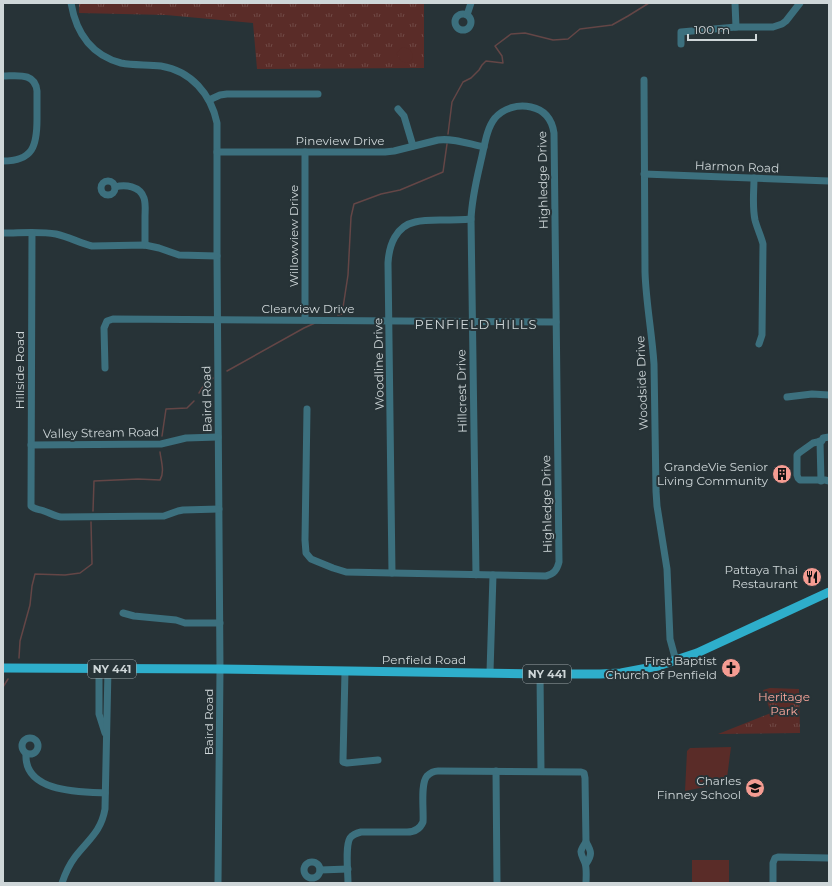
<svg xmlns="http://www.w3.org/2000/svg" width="832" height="886" font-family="Montserrat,sans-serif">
<defs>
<pattern id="grass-tufts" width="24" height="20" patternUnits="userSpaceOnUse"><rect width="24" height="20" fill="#5a2c28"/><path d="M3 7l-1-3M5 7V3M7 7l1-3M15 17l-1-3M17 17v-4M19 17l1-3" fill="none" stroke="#704a46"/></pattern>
</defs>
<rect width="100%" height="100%" fill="#273337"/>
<g fill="url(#grass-tufts)">
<path d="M79,3H424V68L257,69L253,23L166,15L79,13Z"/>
<path d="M770,688L799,689L800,733L718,734L771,713L763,690Z"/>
</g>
<g fill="#5a2c28">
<path d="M403,47C410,48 413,52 413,58C410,64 406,63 401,61L396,53Z"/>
<path d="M731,747L727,778L710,786L685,791L687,751L690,748Z"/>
<rect x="692" y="860" width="37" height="23"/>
</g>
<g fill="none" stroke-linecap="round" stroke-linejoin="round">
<g stroke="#644646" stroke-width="1.5">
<path d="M448,134L452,102L463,82L471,78L479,70L482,65L486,61L503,63L502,56L495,46L511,34L525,33L553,40L568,39L580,29L612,25L628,16L649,3"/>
<path d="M338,315L342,314L348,275L351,217L354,204L381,194L400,190L443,172L447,144"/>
<path d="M227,371L304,328L315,323"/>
<path d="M199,393L206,382L213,378"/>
<path d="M162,436L166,409L187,408L194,401"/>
<path d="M93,511L94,481L138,479L160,480C165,472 161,461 160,452"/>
<path d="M19,658L20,641L30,605L32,586L35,574L65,575L80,573L92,564L91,522"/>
<path d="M3,687L8,679"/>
</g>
<g stroke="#3c707e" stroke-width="7">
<path d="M71,3C76,32 91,55 121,63C134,66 148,64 161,66C191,71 211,94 217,123V256L220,669L218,883"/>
<path d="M735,3L736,27"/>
<circle cx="463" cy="22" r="8"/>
<path d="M467,15L471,3"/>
<path d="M681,44V32L736,27H773L782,24L786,21L800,3"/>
<path d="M3,76C17,76 35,72 37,91C37,100 37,110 37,119C37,146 33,161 3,161"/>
<path d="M644,80L645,272C646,303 652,333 654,364L656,491L657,506L667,569L670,639L676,661"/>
<path d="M209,100L220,95L227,94H318"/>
<path d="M398,109L404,116L413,146"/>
<path d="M217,152H385L394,151L438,140C453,138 469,144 484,147"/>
<path d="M305,152V320"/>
<path d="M644,174L829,181"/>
<path d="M754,178C754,191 752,206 755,220C757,228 761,236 763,244L762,335L759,344"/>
<circle cx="108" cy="188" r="7"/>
<path d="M115,187C125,184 140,186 144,198C146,204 145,211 145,217C145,226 145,236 145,245"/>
<path d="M3,233C20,233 40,231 56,234C69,237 80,243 92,246L145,245L159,248L179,255L217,256"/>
<path d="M32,233L31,506C35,510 39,509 44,511C50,513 55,516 61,517L164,516L178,511L183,510L219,509"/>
<path d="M105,368L104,328L107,321L113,319L556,322"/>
<path d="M787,397L812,394L829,395"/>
<path d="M307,409L305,540L306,553L311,559L333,568L346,572L392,573L546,576C554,574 557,570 559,562L554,133C552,120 545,110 531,107C518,104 504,108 495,118C487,128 485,143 482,156C477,178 472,196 471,219L476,575"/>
<path d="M829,437L823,438L822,441L813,443L799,453L797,455V475L798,478L800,480H825L829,481"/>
<path d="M820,441L821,481"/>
<path d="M31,445L161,444L186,438L218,437"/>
<path d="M392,573L388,263C389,245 396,226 415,222C423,220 432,220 440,220C450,220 461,220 471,219"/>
<path d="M123,613L134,616L176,620L185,623H220"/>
<path d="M99,669V714L105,733"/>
<path d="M345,671L343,760V762L347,763L378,760"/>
<path d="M490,672L493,575"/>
<path d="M540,674L541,771"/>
<circle cx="30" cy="746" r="8"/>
<path d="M26,754C24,792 78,792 105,793"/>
<path d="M496,771L497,883"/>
<circle cx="312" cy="870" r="8"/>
<path d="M586,864C592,855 592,852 586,842"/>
<path d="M320,870L348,869"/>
<path d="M62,883C65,874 69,865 75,857C88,840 101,832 105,809L108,669"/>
<path d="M348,883C348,873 345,846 350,838C353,834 357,833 361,832H407C414,832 420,829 423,822C424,811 420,784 427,776C430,773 434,771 438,771L581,772L584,773L585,778L586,842C578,853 581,853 585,863C587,869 586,877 586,883"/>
<path d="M773,883V863L775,858L778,857L829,858"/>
</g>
<path stroke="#2eaecb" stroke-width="9" d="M3,668L220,669L540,674H600L621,673L658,666L697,653L829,592"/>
</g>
<defs>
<g id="building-disc" transform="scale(1)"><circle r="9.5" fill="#f59c92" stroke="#273337"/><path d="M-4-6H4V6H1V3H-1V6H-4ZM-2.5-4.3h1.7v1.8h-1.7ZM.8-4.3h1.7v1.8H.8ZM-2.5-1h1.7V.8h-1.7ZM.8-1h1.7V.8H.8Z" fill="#111"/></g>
<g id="restaurant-disc" transform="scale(1)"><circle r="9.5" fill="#f59c92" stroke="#273337"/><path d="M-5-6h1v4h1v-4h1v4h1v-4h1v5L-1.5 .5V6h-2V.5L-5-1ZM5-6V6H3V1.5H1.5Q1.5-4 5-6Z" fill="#111"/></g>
<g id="church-disc" transform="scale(1)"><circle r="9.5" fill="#f59c92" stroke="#273337"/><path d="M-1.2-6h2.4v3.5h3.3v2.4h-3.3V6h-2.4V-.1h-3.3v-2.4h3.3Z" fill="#111"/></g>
<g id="school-disc" transform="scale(1)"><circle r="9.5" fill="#f59c92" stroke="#273337"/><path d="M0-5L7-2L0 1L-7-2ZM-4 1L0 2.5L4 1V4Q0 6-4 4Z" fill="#111"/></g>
</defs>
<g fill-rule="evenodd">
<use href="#building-disc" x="782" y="474"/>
<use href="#restaurant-disc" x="812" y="577"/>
<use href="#church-disc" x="731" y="668"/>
<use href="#school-disc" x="755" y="788"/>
</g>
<g text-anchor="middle" stroke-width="4" stroke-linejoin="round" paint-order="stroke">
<g fill="#273337" stroke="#9ca5a8" stroke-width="1">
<rect x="88" y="660" width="48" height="18" rx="3"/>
<rect x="523" y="665" width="48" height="18" rx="3"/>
</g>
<g font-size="11" font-weight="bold" fill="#ced6d8">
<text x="112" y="673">NY 441</text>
<text x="547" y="678">NY 441</text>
</g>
<g font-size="12" fill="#ced6d8" stroke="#273337">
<text x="340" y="145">Pineview Drive</text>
<text transform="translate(737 167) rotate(2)" y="4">Harmon Road</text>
<text transform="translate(543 180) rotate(-91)" y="4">Highledge Drive</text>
<text transform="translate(294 236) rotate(-90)" y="4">Willowview Drive</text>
<text x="308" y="313">Clearview Drive</text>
<text transform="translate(379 364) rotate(-91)" y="4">Woodline Drive</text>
<text transform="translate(20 370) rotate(-90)" y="4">Hillside Road</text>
<text transform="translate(642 383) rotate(-92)" y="4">Woodside Drive</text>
<text transform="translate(462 391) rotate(-91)" y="4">Hillcrest Drive</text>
<text transform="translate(207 399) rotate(-91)" y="4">Baird Road</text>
<text transform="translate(101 433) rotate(-1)" y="4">Valley Stream Road</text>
<text transform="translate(547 504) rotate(-91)" y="4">Highledge Drive</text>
<text x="424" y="664">Penfield Road</text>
<text transform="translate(209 722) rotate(-90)" y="4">Baird Road</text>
</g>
<g font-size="12" fill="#ced6d8" stroke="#273337" text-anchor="end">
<text x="768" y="471">GrandeVie Senior<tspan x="768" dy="14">Living Community</tspan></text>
<text x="798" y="574">Pattaya Thai<tspan x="798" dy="14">Restaurant</tspan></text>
<text x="717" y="665">First Baptist<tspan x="717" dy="14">Church of Penfield</tspan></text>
<text x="741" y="785">Charles<tspan x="741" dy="14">Finney School</tspan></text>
</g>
<g font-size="12" fill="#fba69b" stroke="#273337">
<text x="784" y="701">Heritage<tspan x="784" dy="14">Park</tspan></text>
</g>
<g font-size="13" letter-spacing="1" fill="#ced6d8" stroke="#273337">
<text x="476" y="329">PENFIELD HILLS</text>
</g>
</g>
<rect width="832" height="886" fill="none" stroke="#ced6d8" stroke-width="8"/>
<path d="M688 34v6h68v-6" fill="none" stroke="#ced6d8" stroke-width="2"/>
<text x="694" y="34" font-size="12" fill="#ced6d8" stroke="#273337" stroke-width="3" paint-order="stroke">100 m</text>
</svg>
